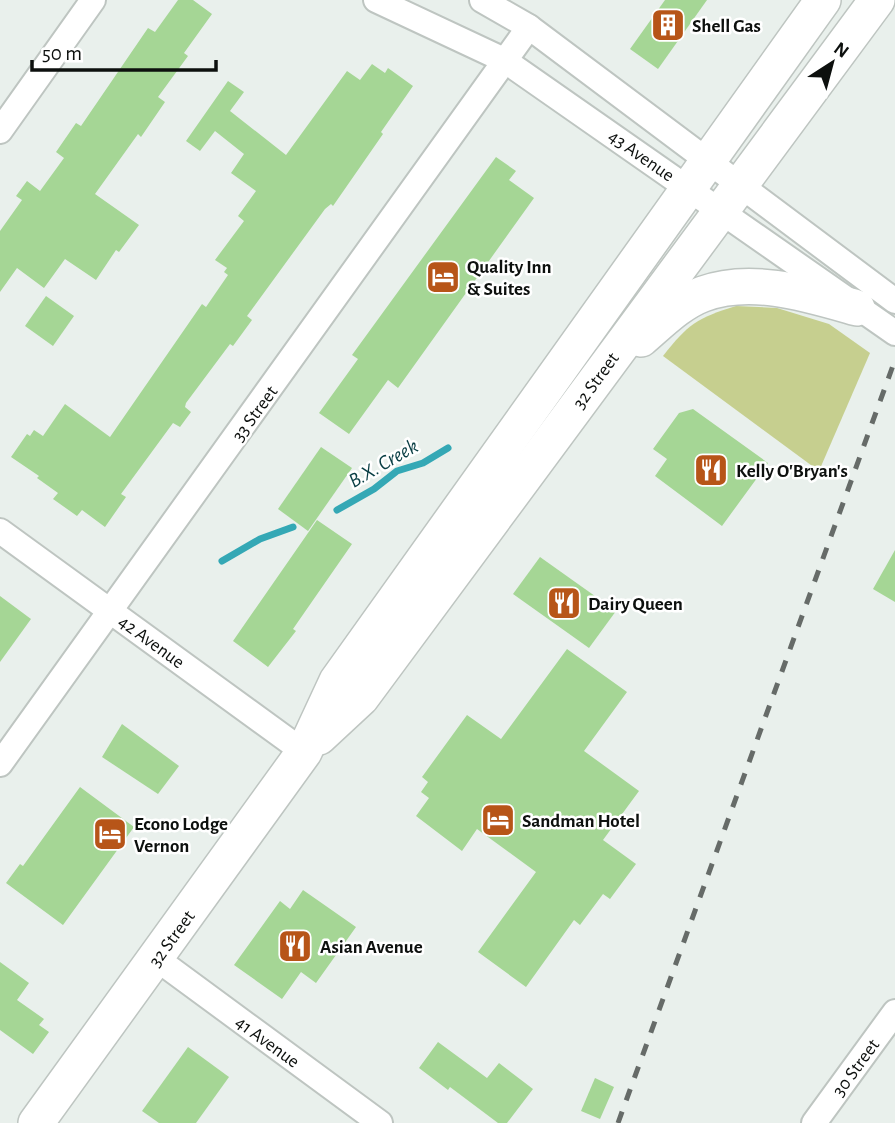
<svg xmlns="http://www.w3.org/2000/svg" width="895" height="1123" font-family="'Alegreya Sans',sans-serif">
<rect width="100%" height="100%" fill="#e9f0ec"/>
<path fill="#c6cf8f" d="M736,306L777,308L829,324L870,353L819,471L663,356C688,324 697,318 736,306Z"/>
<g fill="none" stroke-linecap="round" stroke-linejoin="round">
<g stroke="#34a8b5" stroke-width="7">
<path d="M337,510L374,489L397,471L423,463L448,448"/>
<path d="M222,561L260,539L293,527"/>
</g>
</g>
<g fill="#a5d695">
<path d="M178,0H193L212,14L184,53L188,56L158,97L165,102L141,137L138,134L95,194L139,225L119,252L116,250L96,280L65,259L44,288L17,268L0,292V231L22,200L16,196L27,181L40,191L64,158L56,152L76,123L81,126L148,28L155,32Z"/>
<path d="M665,0H707L658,69L630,49Z"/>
<path d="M372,64L385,73L388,68L413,86L381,132L383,134L333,206L331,204L325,209L247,316L252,320L233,346L230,344L186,403L185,407L191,412L180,427L173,423L121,494L126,497L105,527L82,510L77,516L53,499L58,493L37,478L39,476L11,457L27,434L30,436L34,430L43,436L65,404L110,437L202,304L206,307L228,275L224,272L227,268L215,260L244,221L238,216L256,191L231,173L244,154L215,131L200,151L186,141L228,81L244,92L230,111L286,155L347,71L360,80Z"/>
<path d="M496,157L516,171L509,180L534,198L398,388L388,380L349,434L319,413L358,359L352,355Z"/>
<path d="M46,296L74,316L53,346L25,326Z"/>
<path d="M693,409L768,463L722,526L655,476L667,459L653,449L679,413Z"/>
<path d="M321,447L352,468L308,531L278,509Z"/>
<path d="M317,520L352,544L293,629L296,631L268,667L233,641Z"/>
<path d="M895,550V602L873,589Z"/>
<path d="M540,557L616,611L589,648L513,594Z"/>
<path d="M0,596L31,619L0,662Z"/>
<path d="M567,649L627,692L584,751L639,791L603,840L636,864L610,899L603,894L580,925L574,920L526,987L478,952L536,872L477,829L462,851L416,816L429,798L421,792L428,782L422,777L467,715L501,739Z"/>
<path d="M122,724L179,766L158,794L102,757Z"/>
<path d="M80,787L134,827L63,925L6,883L20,864L23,866Z"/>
<path d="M303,890L356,927L316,983L301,972L282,999L234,965L280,901L290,909Z"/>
<path d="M0,962L29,983L17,1000L44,1019L39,1025L49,1032L33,1054L0,1030Z"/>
<path d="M438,1042L487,1078L499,1063L533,1089L507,1123H498L450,1087L448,1090L419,1068Z"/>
<path d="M188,1047L229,1077L196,1123H159L142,1111Z"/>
<path d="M595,1078L614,1087L600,1119L581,1111Z"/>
</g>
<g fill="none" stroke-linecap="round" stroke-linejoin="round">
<g stroke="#bec5c1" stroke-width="28">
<g id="minor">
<path d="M376,0L504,60L895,333"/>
<path d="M482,0L529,27L895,301"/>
<path d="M0,131L93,0"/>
<path d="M0,531L304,752"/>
<path d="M0,764L529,27"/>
<path d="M157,959L380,1123"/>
<path d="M814,1123L895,1012"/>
</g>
</g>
<g stroke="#bec5c1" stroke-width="38">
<g id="highway">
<path d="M641,339C660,323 679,303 703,294C752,276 808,294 857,308"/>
<path d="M319,737L361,698L877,0"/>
<path d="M36,1123L304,752L337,681L823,0"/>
</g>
</g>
<use href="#minor" stroke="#fff" stroke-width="24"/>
<use href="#highway" stroke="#fff" stroke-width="35"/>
<path stroke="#666b68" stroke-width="5" stroke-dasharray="12 12" stroke-linecap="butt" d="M618,1123L895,360"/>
</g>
<defs>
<g id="building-square" transform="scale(1.75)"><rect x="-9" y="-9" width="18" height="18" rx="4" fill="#b75518" stroke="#fff"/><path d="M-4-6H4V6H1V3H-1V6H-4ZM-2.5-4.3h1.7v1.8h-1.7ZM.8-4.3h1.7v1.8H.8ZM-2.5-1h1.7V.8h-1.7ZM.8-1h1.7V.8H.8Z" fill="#fff"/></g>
<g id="hotel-square" transform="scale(1.75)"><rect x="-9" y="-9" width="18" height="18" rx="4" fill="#b75518" stroke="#fff"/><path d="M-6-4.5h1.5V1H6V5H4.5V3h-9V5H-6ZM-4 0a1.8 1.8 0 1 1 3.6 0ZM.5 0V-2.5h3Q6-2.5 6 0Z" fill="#fff"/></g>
<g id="restaurant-square" transform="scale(1.75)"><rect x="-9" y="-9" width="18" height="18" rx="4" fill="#b75518" stroke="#fff"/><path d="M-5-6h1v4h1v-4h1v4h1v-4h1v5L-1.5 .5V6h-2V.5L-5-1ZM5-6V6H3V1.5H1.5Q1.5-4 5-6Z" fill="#fff"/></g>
</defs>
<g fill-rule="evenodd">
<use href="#building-square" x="668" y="25"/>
<use href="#hotel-square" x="443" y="277"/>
<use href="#restaurant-square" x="711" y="470"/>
<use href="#restaurant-square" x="564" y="603"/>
<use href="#hotel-square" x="498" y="820"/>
<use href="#hotel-square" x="110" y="834"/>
<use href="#restaurant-square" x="295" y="946"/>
</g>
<g text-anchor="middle" stroke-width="5" stroke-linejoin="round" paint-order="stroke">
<g font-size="19" font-weight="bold" fill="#0d100e" stroke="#fff" text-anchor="start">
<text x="692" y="32">Shell Gas</text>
<text x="467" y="273">Quality Inn<tspan x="467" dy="22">&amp; Suites</tspan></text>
<text x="736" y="477">Kelly O'Bryan's</text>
<text x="588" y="610">Dairy Queen</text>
<text x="522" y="827">Sandman Hotel</text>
<text x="134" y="830">Econo Lodge<tspan x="134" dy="22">Vernon</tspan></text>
<text x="320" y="953">Asian Avenue</text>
</g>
<g font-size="19" fill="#0d100e" stroke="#fff">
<text transform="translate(642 155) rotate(35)" y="7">43 Avenue</text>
<text transform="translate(595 380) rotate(-54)" y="7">32 Street</text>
<text transform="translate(254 413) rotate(-54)" y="7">33 Street</text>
<text transform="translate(152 641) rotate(36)" y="7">42 Avenue</text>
<text transform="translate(171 938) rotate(-54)" y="7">32 Street</text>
<text transform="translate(268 1041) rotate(36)" y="7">41 Avenue</text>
<text transform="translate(855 1067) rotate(-54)" y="7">30 Street</text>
</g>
<g font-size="21" font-style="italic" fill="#093e44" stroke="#fff">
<text transform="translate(383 463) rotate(-30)" y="7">B.X. Creek</text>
</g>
</g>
<g transform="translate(832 63) rotate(36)" stroke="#ffffff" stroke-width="5" paint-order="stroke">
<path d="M0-5L12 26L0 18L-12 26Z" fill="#0d100e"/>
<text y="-10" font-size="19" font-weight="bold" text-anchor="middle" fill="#0d100e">N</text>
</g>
<path d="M32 60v10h184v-10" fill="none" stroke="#0d100e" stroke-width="3.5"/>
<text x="42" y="60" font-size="21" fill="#0d100e" stroke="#ffffff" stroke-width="5" paint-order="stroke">50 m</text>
</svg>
